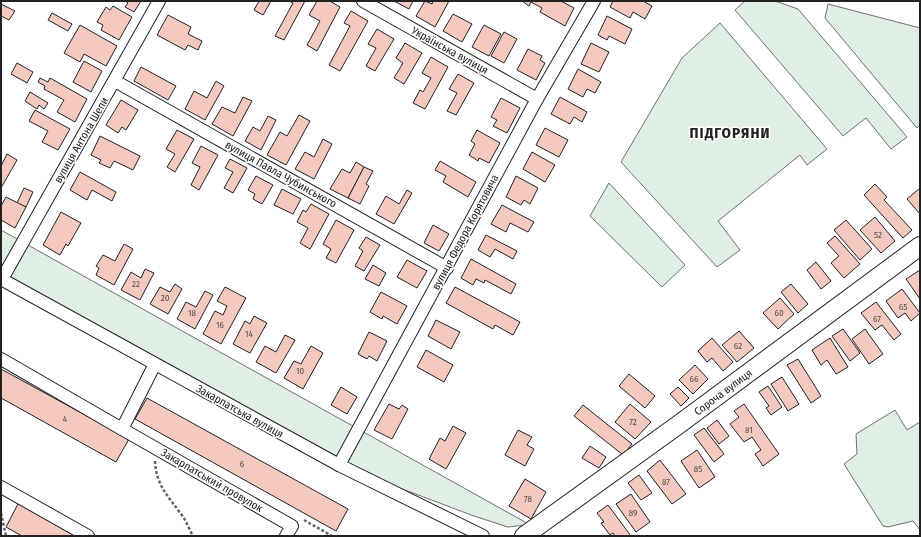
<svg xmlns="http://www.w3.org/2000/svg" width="921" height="537" font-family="'Fira Sans Condensed',sans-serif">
<rect width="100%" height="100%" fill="#fff"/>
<g fill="#e0efe3" stroke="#6f6f6f">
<path d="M745,1H775L798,9L907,137L891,149L866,118L843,136L735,10Z"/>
<path d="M828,4L920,28V125L917,128L825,18Z"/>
<path d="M720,23L827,149L807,165L800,155L718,221L740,250L717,267L621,162L682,58Z"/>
<path d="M609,183L685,265L662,287L590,216Z"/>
<path d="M1,230L525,522L526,525L508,527L474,516L381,481L1,274Z"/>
<path d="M895,410L907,430L920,422V530L913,521L888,527L883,526L844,464L857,454L856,434Z"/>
</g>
<g fill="#f3c9c0" stroke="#222">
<path d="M125,1H141L134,12L125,7L128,3Z"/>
<path d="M259,1H271L263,15L254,10Z"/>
<path d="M289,1H305L284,40L275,36L293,3Z"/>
<path d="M317,1H330L340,7L317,51L307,45L320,21L309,15Z"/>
<path d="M394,1H413L409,9Z"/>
<path d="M425,1L432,4L433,1H449L435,27L416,16Z"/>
<path d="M522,1H561L574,8L565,26L540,12L542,8L531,2L529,6Z"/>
<path d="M613,1H643L652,6L645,19L633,12L630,18L610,7Z"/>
<path d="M1,4L15,11L9,20L1,16Z"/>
<path d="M113,6L132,17L119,40L101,30L103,25L97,22L106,7L110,10Z"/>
<path d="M351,11L368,21L340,71L329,65L350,26L344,23Z"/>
<path d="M52,13L72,24L68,31L48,20Z"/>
<path d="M453,14L472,24L462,42L443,31Z"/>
<path d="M168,15L191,27L188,34L202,41L198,50L188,45L185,50L157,35Z"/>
<path d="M607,16L632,29L625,44L609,36L607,40L598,35Z"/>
<path d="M80,25L117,46L106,66L84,54L80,62L64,53Z"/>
<path d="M484,25L501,34L489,56L472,47Z"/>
<path d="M377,29L394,39L375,71L366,66L376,48L368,44Z"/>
<path d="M504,32L517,39L504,63L491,56Z"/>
<path d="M405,43L422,53L404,84L394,78L403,63L396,58Z"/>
<path d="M591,43L609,52L599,72L581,64Z"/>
<path d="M528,49L542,56L540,60L545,63L536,80L517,70Z"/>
<path d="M431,57L448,67L425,109L413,103L420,90L423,92L431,78L422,73Z"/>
<path d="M84,61L102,71L91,92L73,82Z"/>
<path d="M17,63L33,72L27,83L11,74Z"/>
<path d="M141,67L176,86L168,100L134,81Z"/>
<path d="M578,69L601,82L595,93L587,89L583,97L568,89Z"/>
<path d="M458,74L474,83L456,115L447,111L457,93L449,89Z"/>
<path d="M40,78L48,82L50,78L87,99L75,122L57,112L64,100L44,89L45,86L38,82Z"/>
<path d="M216,81L224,86L205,120L185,109L194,91L207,98Z"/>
<path d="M30,92L48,103L44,109L39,105L37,109L25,101Z"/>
<path d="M243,97L252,101L233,136L212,124L222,107L235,113Z"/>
<path d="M560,97L587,112L582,122L574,117L570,124L551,114Z"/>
<path d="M501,98L520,108L507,133L493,126L497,120L491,117Z"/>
<path d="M121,100L138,110L126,130L122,127L118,133L106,125Z"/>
<path d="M35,110L70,129L58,150L42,142L48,131L29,121Z"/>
<path d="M299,115L310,121L286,165L267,155L280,132L287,136Z"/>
<path d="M268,116L276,120L261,150L245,141L253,127L260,131Z"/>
<path d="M545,128L568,140L559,157L536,145Z"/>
<path d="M177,130L194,139L175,172L167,167L175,154L166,149Z"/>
<path d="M477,130L500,143L489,163L479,158L478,161L469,155L475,144L471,141Z"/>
<path d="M100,136L140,156L133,170L114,161L110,168L99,163L101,160L91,155Z"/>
<path d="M323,139L332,144L314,179L295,169L305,152L314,157Z"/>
<path d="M201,146L218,155L199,190L191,185L200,167L192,163Z"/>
<path d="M532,152L555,165L545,182L523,169Z"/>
<path d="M7,154L17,160L1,188V166Z"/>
<path d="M230,159L247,168L233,193L224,188L233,172L225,168Z"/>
<path d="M440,161L476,182L468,197L443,182L446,176L435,170Z"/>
<path d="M356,162L364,167L348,198L330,189L342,169L350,173Z"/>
<path d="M364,167L373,171L366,184L369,186L360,204L348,198Z"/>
<path d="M80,172L116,192L112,201L92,190L87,200L70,190Z"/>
<path d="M256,176L273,185L262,204L253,199L255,194L248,190Z"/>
<path d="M516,176L538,188L530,204L524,200L521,205L506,197Z"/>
<path d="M875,184L887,197L884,200L912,230L903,238L864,195Z"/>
<path d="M24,188L33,192L26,207L17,203Z"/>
<path d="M282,189L301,199L293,214L274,205Z"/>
<path d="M919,189L920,191V214L907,199Z"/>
<path d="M407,190L412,193L394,224L376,214L386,196L399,204Z"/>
<path d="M6,197L26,207L15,228L1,220V206Z"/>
<path d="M311,204L329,214L310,249L300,243L308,228L297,222L303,210L306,212Z"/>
<path d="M502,205L534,222L528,232L510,223L506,232L491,224Z"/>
<path d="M61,212L81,223L68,246L66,244L60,255L43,245Z"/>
<path d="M875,217L895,241L881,253L860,230Z"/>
<path d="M336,220L354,230L336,263L326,258L331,249L323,244Z"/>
<path d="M846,220L872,249L860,260L834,230Z"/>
<path d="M433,225L449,234L439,251L424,243Z"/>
<path d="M486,235L517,251L513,259L495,249L490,257L478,250Z"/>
<path d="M835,236L860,264L844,278L831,263L839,256L827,243Z"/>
<path d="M366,237L380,245L364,271L355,266L363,251L359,248Z"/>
<path d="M124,244L133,249L114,285L96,275L99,268L96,266L103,255L115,261Z"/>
<path d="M471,259L516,284L511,294L485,280L484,283L476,279L473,285L461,278Z"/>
<path d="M407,260L427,271L417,288L397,277Z"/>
<path d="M816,262L831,281L821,289L807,270Z"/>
<path d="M373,265L386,273L379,286L365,279Z"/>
<path d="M145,269L154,273L140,300L121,290L131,272L141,278Z"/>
<path d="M920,270V299L906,279Z"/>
<path d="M175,284L182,289L168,314L150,304L160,287L170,292Z"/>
<path d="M791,284L808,304L798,313L781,292Z"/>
<path d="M225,287L246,298L221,344L203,334L215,311L223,315L227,306L217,301Z"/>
<path d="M455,287L520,322L513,335L495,325L493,329L446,303Z"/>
<path d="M902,289L920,313L911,321L905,313L898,318L886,301Z"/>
<path d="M205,291L213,295L195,329L177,319L186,302L196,307Z"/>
<path d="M381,292L407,306L397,324L383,316L382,319L370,312Z"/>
<path d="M780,298L794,314L778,329L763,313Z"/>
<path d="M876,302L901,334L894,340L882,325L875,330L861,313Z"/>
<path d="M254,316L267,323L250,353L233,344L245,321L250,324Z"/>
<path d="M436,320L460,332L451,349L428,336Z"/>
<path d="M843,329L860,353L850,361L832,336Z"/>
<path d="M865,329L883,354L869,364L852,339Z"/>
<path d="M739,331L754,348L737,362L722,345Z"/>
<path d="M369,332L387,341L377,361L369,356L367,359L358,354Z"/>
<path d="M285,335L295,340L276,373L256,362L265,346L276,352Z"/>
<path d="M712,338L733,362L723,371L712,358L707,362L698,351Z"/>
<path d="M830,338L848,367L836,374L827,360L821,365L812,350Z"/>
<path d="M311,346L323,353L303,389L284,378L294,361L301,364Z"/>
<path d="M426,350L453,365L444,382L417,367Z"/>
<path d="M798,359L821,396L811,403L787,365Z"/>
<path d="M695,365L708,379L693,394L679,380Z"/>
<path d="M1,369L129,439L116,462L1,398Z"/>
<path d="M629,374L655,396L645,408L619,386Z"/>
<path d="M782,377L799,404L788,411L771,384Z"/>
<path d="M768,386L782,407L771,415L766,408L769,406L759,392Z"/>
<path d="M341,387L357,397L347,414L331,405Z"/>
<path d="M678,387L689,398L681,406L670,394Z"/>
<path d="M147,398L348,509L336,531L135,419Z"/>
<path d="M389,404L399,409L402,405L408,409L392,439L374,430Z"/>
<path d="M630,404L651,422L635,439L615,422Z"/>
<path d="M744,404L779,454L763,466L755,454L761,450L752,437L744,442L730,424L739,417L734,411Z"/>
<path d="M583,405L632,444L623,455L574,416Z"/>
<path d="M717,420L729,436L719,444L707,428Z"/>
<path d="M453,426L466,433L446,469L429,459L440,438L445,441Z"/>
<path d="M704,428L724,454L714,462L694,435Z"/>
<path d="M518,430L532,437L527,445L534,449L525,466L505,455Z"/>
<path d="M590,446L606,457L599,468L582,458Z"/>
<path d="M697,450L715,477L699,488L681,461Z"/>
<path d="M660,460L686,494L672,504L647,471Z"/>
<path d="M639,475L652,493L641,500L628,483Z"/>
<path d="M525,479L546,492L531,519L509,506Z"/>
<path d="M631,494L650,522L636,532L616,504Z"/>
<path d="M19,502L82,536H22L6,527Z"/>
<path d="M608,505L631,536H615L613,533L610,535L601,523L604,522L597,513Z"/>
</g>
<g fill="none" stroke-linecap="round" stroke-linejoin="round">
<g stroke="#222" stroke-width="14">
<g id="minor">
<path d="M363,1L537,99"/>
<path d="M115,81L447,268"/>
<path d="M1,279L339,465L483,536"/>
<path d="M2,279L159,1"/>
<path d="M1,359L122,429L155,364"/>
<path d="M122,429L292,526L286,536"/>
<path d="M339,465L537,99L594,1"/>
<path d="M1,487L88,536"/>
</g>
</g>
<g stroke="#222" stroke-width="20">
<path id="secondary" d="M524,536L678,425L920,246"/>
</g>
<g stroke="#646464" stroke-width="2.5" stroke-dasharray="3 2" stroke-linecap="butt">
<path d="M155,461C156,485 168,496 181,514C186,520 189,529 193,536"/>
<path d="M1,513L6,536"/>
<path d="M304,520L332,536"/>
</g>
<use href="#minor" stroke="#fff" stroke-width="12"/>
<use href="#secondary" stroke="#fff" stroke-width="18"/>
</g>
<g text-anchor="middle" stroke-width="3" stroke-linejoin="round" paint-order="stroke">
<g font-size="9" fill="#564c4a">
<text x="878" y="238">52</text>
<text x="136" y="287">22</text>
<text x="165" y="301">20</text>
<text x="903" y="310">65</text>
<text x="192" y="316">18</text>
<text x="779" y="316">60</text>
<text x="877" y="322">67</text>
<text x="220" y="328">16</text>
<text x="249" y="337">14</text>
<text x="738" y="349">62</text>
<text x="300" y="374">10</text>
<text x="694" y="382">66</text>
<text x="65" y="422">4</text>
<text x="633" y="425">72</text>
<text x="749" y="433">81</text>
<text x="242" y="467">6</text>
<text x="698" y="472">85</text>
<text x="666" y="485">87</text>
<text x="528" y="502">78</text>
<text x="633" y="516">89</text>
</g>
<g font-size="11" fill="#222" stroke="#fff">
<text transform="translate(450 50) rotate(29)" y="4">Українська вулиця</text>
<text transform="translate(81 140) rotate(-60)" y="4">вулиця Антона Шепи</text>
<text transform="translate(281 174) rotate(29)" y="4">вулиця Павла Чубинського</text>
<text transform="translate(465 232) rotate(-62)" y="4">вулиця Федора Корятовича</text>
<text transform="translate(723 392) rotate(-37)" y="4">Сороча вулиця</text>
<text transform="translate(240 411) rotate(29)" y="4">Закарпатська вулиця</text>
<text transform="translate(212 480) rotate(30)" y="4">Закарпатський провулок</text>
</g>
<g font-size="15" font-weight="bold" letter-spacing="1" fill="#222" stroke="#fff">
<text x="730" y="138">ПІДГОРЯНИ</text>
</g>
</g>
<rect width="921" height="537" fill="none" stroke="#222222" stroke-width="4"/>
</svg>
